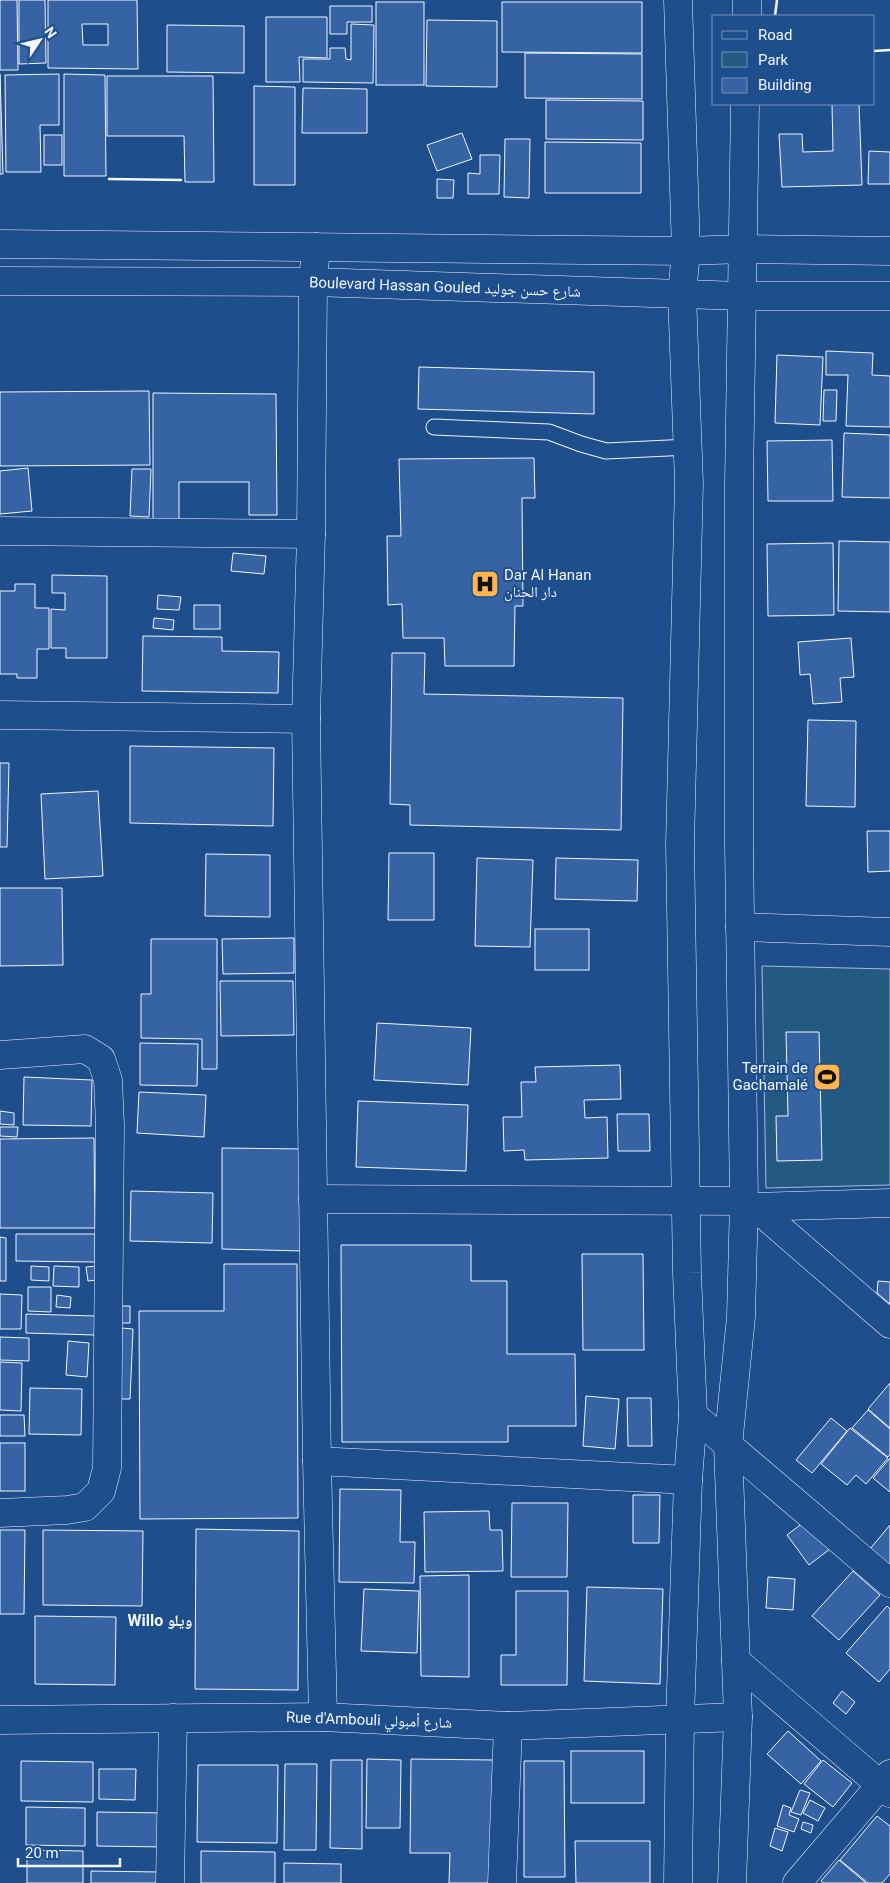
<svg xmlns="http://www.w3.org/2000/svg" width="890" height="1883" font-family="Roboto,'Noto Naskh Arabic',sans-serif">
<rect width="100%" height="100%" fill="#1f4e8c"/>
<path fill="#245a82" stroke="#a8bbd7" d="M762,966L890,969V1185L766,1188Z"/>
<g fill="#3563a3" stroke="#f2f6ff" fill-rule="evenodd">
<path d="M0,0H17L18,70H0Z"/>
<path d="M19,0H45L46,63L19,64Z"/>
<path d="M48,0H137L138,69L48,68ZM82,24H108V45H83Z"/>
<rect x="376" y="2" width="48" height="83"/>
<path d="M502,2H642V53L502,52Z"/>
<path d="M330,6H372V22H347V34H330Z"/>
<path d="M266,17H327V58L299,57L300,82H266Z"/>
<path d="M427,20L497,21V87L426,86Z"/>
<path d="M351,24L374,25L373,83L303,82V59H330V48H345L346,59L351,60Z"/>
<path d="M167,25L244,26V73L167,72Z"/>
<path d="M525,53L642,54V99L525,98Z"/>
<path d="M0,74L3,174H0Z"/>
<path d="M59,74V125H40L41,172H6L5,75Z"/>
<path d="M64,74L105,75L106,176H64Z"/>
<path d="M107,76H213L214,182H185L184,136H107Z"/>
<path d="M254,86L295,87V185H254Z"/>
<path d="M303,88L367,89V133H302Z"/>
<path d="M546,100L643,101V140L546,139Z"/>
<path d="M832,104H859L862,185L782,187L779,134H802L803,152L833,151Z"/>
<path d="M462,133L472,159L437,171L427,145Z"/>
<rect x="44" y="135" width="18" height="30"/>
<path d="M505,139H530L529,198L504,197Z"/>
<path d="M545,142L641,143V193H545Z"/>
<path d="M869,151L890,152V184H868Z"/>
<path d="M480,155H500L499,194H468V173L480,174Z"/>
<path d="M437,179L454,180L453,198H437Z"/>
<path d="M826,351L873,353L872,375L890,376V427L846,426L848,375H826Z"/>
<path d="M777,355L823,357L820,425L775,423Z"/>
<path d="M419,367L594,372V414L418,409Z"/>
<path d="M824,390H837L836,421H823Z"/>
<path d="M149,391L150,465L0,466V392Z"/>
<path d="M153,393L276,394L277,515H249V482H179V523H153Z"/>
<path d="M844,433L890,435V498L842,497Z"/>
<path d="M832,440L833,501H768L767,441Z"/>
<path d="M534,458L535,498H522L523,606H515L514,666H445L444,638H403L402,604L388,605L387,536H401L399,459Z"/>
<path d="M28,468L32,511L0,514V471Z"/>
<path d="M132,469H151L149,517L130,516Z"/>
<path d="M839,541L890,542V612L838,611Z"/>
<path d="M833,543L834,615L768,616L767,544Z"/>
<path d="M233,553L266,556L264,574L231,571Z"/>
<path d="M52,575L107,576V658H66V648H51V609L65,610V593H52Z"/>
<path d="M15,584H35V608H49V649H37V678H17V674H0V591H15Z"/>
<path d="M158,595L181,597L179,610L157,609Z"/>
<rect x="194" y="605" width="26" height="24"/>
<path d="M154,618L174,620L173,630L153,628Z"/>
<path d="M143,636L222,637V651L279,652L278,693L142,691Z"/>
<path d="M851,638L854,677L840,678L842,702L813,704L810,674L800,675L798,642Z"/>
<path d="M392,653H425L424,694L623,698L621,830L410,825V805L390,804Z"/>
<path d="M808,720L856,721L855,807L806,806Z"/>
<path d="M130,746L274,748L273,826L130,823Z"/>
<path d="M0,763H9L7,847H0Z"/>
<path d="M98,791L103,876L45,879L41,794Z"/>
<path d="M867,831H890V871L868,872Z"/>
<path d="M389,853H434V920H388Z"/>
<path d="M206,854L270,855V917L205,916Z"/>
<path d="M477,858L533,860L530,947L475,946Z"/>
<path d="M556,858L638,860L637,901L555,899Z"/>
<path d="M0,888H62L63,965L0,966Z"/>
<rect x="535" y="929" width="54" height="41"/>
<path d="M294,938V973L223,974L222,939Z"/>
<path d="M151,939H217V1069H202V1039L141,1038V994H151Z"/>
<path d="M220,981H293L294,1035L221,1036Z"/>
<path d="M377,1023L471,1028L468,1085L374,1080Z"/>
<path d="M786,1032H819L822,1160L777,1161L776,1116H788Z"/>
<path d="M140,1043L198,1044L197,1086L140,1085Z"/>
<path d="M620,1065L621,1099L584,1100L585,1118L607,1117L608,1158L525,1160L524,1150L504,1151L503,1117H522L521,1082H536L535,1067Z"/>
<path d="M24,1077L92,1080L91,1126L23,1125Z"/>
<path d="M139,1092L206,1095L204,1137L137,1133Z"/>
<path d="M358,1101L468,1105L466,1171L356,1167Z"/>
<path d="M0,1111L14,1113V1125L0,1124Z"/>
<path d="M617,1114H649L650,1151H618Z"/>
<path d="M0,1127H18L17,1137L0,1136Z"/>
<path d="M94,1138L95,1228H0V1139Z"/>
<path d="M222,1148L305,1149L303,1251L222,1249Z"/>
<path d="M131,1191L213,1193L212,1243L130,1241Z"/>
<path d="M16,1234H95V1262L16,1261Z"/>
<path d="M0,1237L6,1238V1281H0Z"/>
<path d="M341,1245H471V1281H507V1354H575L576,1426H508V1442H342Z"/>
<path d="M582,1254H643L644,1350H583Z"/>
<path d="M224,1264H297L298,1518L140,1519L139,1311H224Z"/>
<path d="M31,1266L49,1267V1281L31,1280Z"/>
<path d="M54,1266L79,1267V1287L53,1286Z"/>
<path d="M97,1266V1280L88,1281L86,1267Z"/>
<path d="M878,1281L890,1282V1304L877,1293Z"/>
<path d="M28,1287H51V1312L28,1311Z"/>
<path d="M0,1294L22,1295L21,1329H0Z"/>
<path d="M57,1295L71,1297L70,1308L56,1307Z"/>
<path d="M121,1306H130V1323H120Z"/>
<path d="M26,1314L95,1316V1335L26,1333Z"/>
<path d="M122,1328L133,1329L130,1399H119Z"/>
<path d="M0,1337L29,1338V1361L0,1360Z"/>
<path d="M68,1341L89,1343L87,1377L66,1375Z"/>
<path d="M0,1362L22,1363L21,1411L0,1410Z"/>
<path d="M890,1383V1428L868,1409Z"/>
<path d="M30,1388L82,1389L81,1435L29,1434Z"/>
<path d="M586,1396L619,1399L615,1449L583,1446Z"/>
<path d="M627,1398H651L652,1446H628Z"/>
<path d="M868,1410L890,1429V1454L888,1457L852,1428Z"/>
<path d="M0,1415H24L25,1436H0Z"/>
<path d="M831,1418L847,1431L812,1473L796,1460Z"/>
<path d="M850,1428L888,1458L866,1484L856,1475L847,1485L821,1464Z"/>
<rect x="0" y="1443" width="25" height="48"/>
<path d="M890,1458V1492L873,1478Z"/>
<path d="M340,1489L401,1490L400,1542H415L414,1583L339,1582Z"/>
<path d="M633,1495H660L659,1543H633Z"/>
<path d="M512,1503H568L567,1577H511Z"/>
<path d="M489,1511L490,1530H502L503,1571L425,1572L424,1512Z"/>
<path d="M808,1519L830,1549L809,1565L787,1535Z"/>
<path d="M890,1525V1569L870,1549Z"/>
<path d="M196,1529L299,1531L298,1690L195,1689Z"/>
<path d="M0,1530H25L24,1614H0Z"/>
<path d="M43,1530L143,1531L142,1606L43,1605Z"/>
<path d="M853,1571L880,1595L839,1640L812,1616Z"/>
<path d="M469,1575V1677L421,1676L420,1576Z"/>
<path d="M768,1577L795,1579L793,1610L766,1608Z"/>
<path d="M587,1587L663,1589L660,1684L584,1681Z"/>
<path d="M364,1589L419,1591L417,1653L361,1651Z"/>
<path d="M516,1591H568L567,1685H501V1655H516Z"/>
<path d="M887,1606L890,1609V1669L879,1682L846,1653Z"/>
<path d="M35,1616L116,1617L115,1685L35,1684Z"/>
<path d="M842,1691L855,1702L846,1714L833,1703Z"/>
<path d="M788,1731L821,1761L801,1784L767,1754Z"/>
<rect x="571" y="1751" width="73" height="52"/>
<path d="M367,1759L401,1760L400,1828H366Z"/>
<path d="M411,1759L493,1760V1883H449L450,1853H410Z"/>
<path d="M331,1760H362V1849L330,1848Z"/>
<path d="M823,1760L852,1783L833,1807L804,1784Z"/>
<path d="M21,1761L93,1762V1802L21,1801Z"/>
<path d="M524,1761H564L565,1877H524Z"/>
<path d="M285,1764H317L316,1850H284Z"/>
<path d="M198,1765H278L277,1843L197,1842Z"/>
<path d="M99,1769H136L135,1800L99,1799Z"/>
<path d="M800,1790L810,1793L801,1815L791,1812Z"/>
<path d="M810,1800L825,1808L818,1821L803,1813Z"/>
<path d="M783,1805L791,1808L789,1815L799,1819L794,1832L777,1826Z"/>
<path d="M26,1807L85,1808V1846L26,1845Z"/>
<path d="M97,1812L167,1813L166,1847L97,1846Z"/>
<path d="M877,1816L890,1826V1874L882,1883H868L840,1860Z"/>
<path d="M803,1822L813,1825L811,1833L801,1829Z"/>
<path d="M775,1828L788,1832L782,1851L770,1846Z"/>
<path d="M575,1841H650V1883H576Z"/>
<path d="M27,1850L83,1851V1883H27Z"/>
<path d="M201,1851L275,1852V1883H201Z"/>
<path d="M839,1860L866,1883H823L821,1881Z"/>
<path d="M284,1863L341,1864V1883H284Z"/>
<path d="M91,1871L159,1872V1883H91Z"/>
</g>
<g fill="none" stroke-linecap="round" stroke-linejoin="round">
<g stroke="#f2f6ff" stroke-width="17">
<path id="lane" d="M434,427L549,432L581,444L606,451L689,447"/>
</g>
<g stroke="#f2f6ff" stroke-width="29">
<g id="street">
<path d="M316,247L313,282L311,534L306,719L317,1461L323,1717"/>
<path d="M0,531L311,534"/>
<path d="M0,715L306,719"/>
<path d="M740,927L890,932"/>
<path d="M0,1055L85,1049L101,1059L108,1080L110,1125L107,1468L101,1491L85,1507L67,1510L0,1513"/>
<path d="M313,1199L744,1201L755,1207L890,1203"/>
<path d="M755,1207L890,1324"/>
<path d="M693,1415L890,1583"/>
<path d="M317,1461L688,1480"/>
<path d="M736,1661L890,1793"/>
<path d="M0,1720L323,1717L508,1726L738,1717"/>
<path d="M170,1883L173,1718"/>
<path d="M502,1883L508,1726"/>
<path d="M797,1883L890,1774"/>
</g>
</g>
<g stroke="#f2f6ff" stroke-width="29">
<g id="secondary">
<path d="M747,16V0"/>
<path d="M678,1883L680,1719L688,1480L693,1415L687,1273L680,844L689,483L682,294L686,251L678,0"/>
<path d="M732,1883L738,1717L728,1445L741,1317L744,1201L739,845V483L745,104"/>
</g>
</g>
<g stroke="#f2f6ff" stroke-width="29">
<g id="primary">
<path d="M0,244L686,251L743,249L890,251"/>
<path d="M0,281L313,282L742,296H890"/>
</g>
</g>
<use href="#lane" stroke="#1f4e8c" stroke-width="15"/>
<use href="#street" stroke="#1f4e8c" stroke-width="28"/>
<use href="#secondary" stroke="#1f4e8c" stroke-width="28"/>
<use href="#primary" stroke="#1f4e8c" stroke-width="28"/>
<g stroke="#f2f6ff" stroke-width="2.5">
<path d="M775,16L777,0"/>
<path d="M874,51L890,50"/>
<path d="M109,179L181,180"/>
</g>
</g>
<defs>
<g id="hospital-square" transform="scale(1.4375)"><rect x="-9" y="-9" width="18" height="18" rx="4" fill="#ffb74d" stroke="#1f4e8c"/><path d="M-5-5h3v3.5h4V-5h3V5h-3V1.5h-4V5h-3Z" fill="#111"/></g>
<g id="stadium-square" transform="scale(1.4375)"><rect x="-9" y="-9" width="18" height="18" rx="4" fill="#ffb74d" stroke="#1f4e8c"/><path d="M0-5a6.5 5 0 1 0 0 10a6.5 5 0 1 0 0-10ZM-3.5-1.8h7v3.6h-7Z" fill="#111"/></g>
</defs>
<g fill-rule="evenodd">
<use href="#hospital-square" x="485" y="584"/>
<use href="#stadium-square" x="827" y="1077"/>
</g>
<g text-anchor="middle" stroke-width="4" stroke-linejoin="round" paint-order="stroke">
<g font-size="15" fill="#f2f6ff" stroke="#1f4e8c">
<text transform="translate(445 287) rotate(2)" y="5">Boulevard Hassan Gouled شارع حسن جوليد</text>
<text transform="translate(369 1720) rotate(2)" y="5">Rue d'Ambouli شارع أمبولي</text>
</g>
<g font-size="15" fill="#f2f6ff" stroke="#1f4e8c" text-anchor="start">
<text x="504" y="580">Dar Al Hanan<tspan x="504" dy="17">دار الحنان</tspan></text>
<text x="808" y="1073" text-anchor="end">Terrain de<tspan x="808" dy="17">Gachamalé</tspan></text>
</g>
<g font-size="16" font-weight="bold" fill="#f2f6ff" stroke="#1f4e8c">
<text x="160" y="1626">Willo ويلو</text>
</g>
</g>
<rect x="712" y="15" width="162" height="90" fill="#1f4e8c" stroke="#7391ba"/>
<rect x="722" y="31" width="25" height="8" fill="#1f4e8c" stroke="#7391ba"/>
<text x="758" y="40" font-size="15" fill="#f2f6ff">Road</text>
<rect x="722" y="52" width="25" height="15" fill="#245a82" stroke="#7391ba"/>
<text x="758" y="65" font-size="15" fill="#f2f6ff">Park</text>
<rect x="722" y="78" width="25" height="15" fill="#3563a3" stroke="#7391ba"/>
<text x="758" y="90" font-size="15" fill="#f2f6ff">Building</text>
<g transform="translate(40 40) rotate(55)" stroke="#1f4e8c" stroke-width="4" paint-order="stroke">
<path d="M0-4L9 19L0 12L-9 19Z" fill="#f2f6ff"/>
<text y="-8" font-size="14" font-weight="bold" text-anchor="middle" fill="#f2f6ff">N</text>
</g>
<path d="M18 1858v8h102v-8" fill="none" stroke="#f2f6ff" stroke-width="2.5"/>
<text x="25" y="1858" font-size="15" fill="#f2f6ff" stroke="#1f4e8c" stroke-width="4" paint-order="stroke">20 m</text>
</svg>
